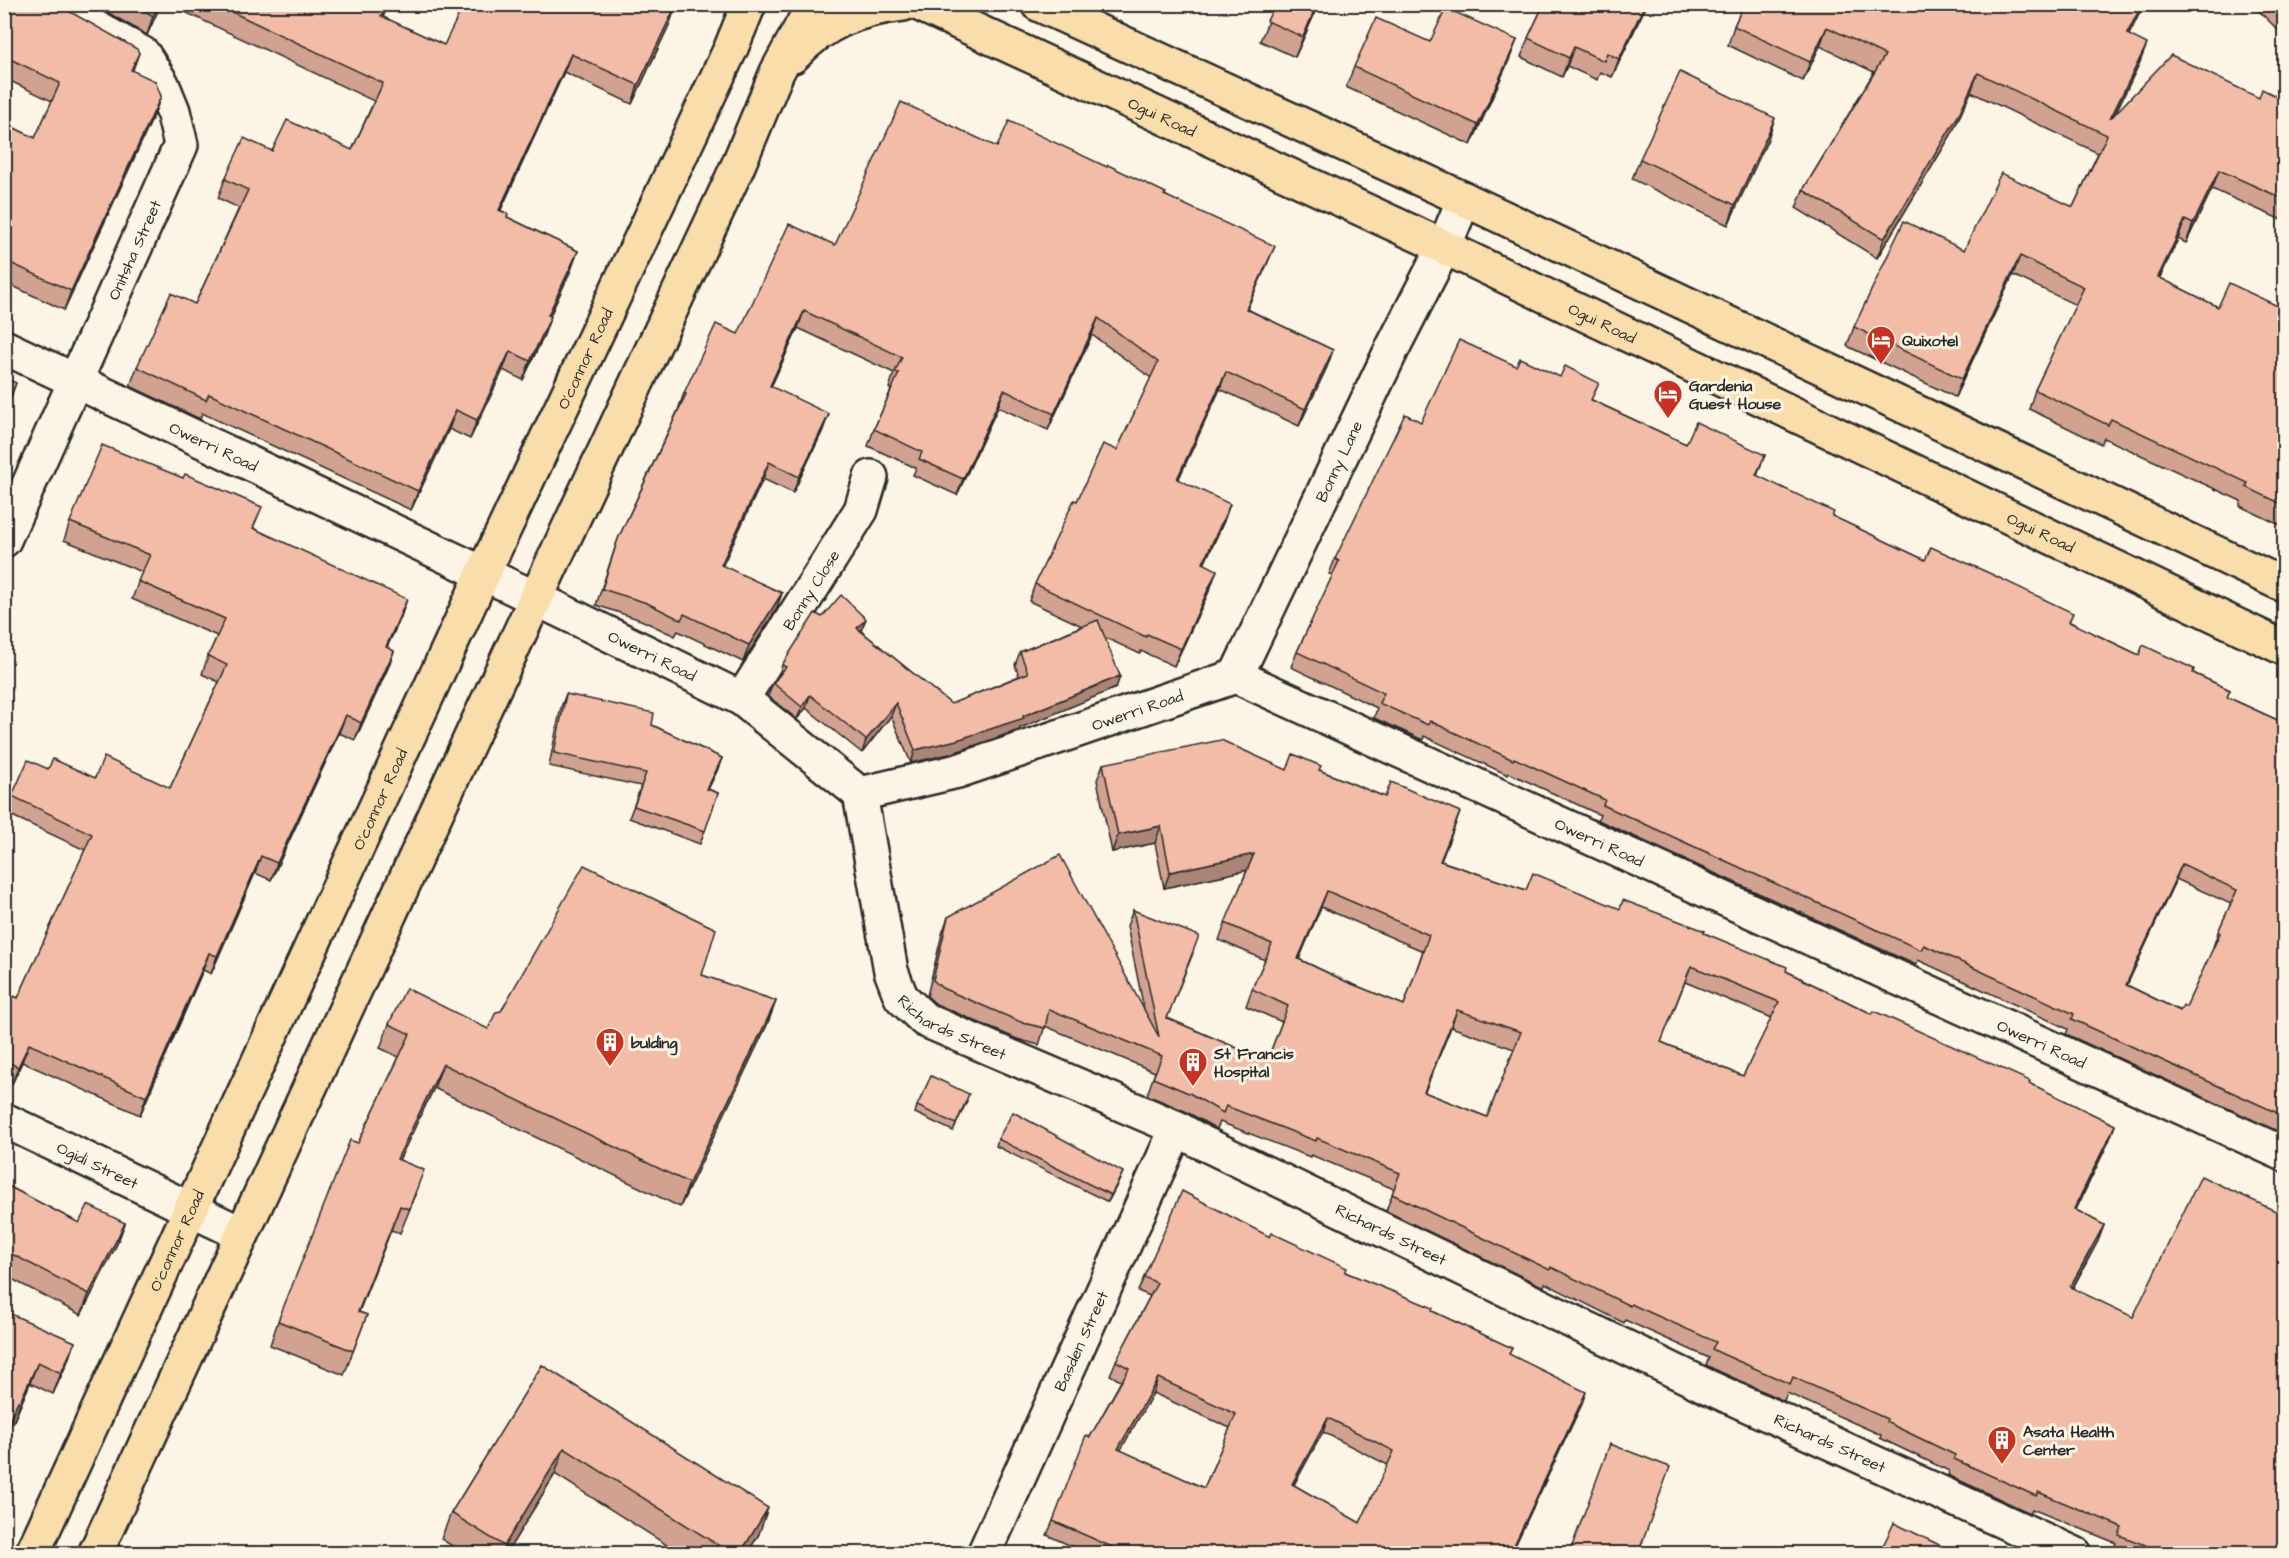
<svg xmlns="http://www.w3.org/2000/svg" width="2289" height="1558" font-family="'Architects Daughter',sans-serif">
<rect width="100%" height="100%" fill="#fcf5e5"/>
<filter id="ink" filterUnits="userSpaceOnUse"><feTurbulence type="fractalNoise" baseFrequency=".0167" numOctaves="2"/><feDisplacementMap in="SourceGraphic" scale="12" xChannelSelector="R" yChannelSelector="G"/><feConvolveMatrix kernelMatrix="1 2 1 2 8 2 1 2 1" color-interpolation-filters="sRGB"/></filter>
<g filter="url(#ink)">
<g fill="none" stroke-linecap="round" stroke-linejoin="round">
<g stroke="#2b2b2b" stroke-width="38">
<g id="street">
<path id="s1" d="M4,347L537,599L742,699L860,794"/>
<path id="s2" d="M4,540L181,145L173,111L162,84L143,54L53,4"/>
<path id="s3" d="M1236,676L1391,351L1444,247L1464,199"/>
<path id="s4" d="M742,699L861,510L871,477"/>
<path id="s5" d="M860,794L958,771L1236,676L2284,1154"/>
<path id="s6" d="M860,794L891,971L901,997L925,1020L1177,1128L1199,1141L1706,1386L2075,1554"/>
<path id="s7" d="M4,1120L242,1234"/>
<path id="s8" d="M984,1554L1177,1128"/>
</g>
</g>
<g stroke="#2b2b2b" stroke-width="38">
<g id="primary">
<path id="s9" d="M919,4L1444,247L2284,648"/>
<path d="M1038,4L1464,199L2284,585"/>
<path d="M793,56C824,22 858,9 903,4"/>
<path id="s10" d="M32,1554L483,574L731,48L749,4"/>
<path d="M95,1554L473,733L737,168L777,72L814,4"/>
</g>
</g>
<use href="#street" stroke="#fcf5e5" stroke-width="33"/>
<use href="#primary" stroke="#f9deab" stroke-width="33"/>
</g>
<g fill="#d1a290" stroke="#2b2b2b" stroke-width="1.5" fill-rule="evenodd">
<path d="M4,4L139,53L133,70L161,96L154,115L64,310L4,282V123L35,138L52,101L4,78Z"/>
<path d="M93,4H161L147,35Z"/>
<path d="M168,4H389L383,17L444,45L676,5L670,23L632,104L564,72L501,210L507,217L578,251L571,270L550,316L544,335L523,380L503,370L470,439L449,429L411,510L202,413L200,419L130,386L137,367L195,304L239,208L218,198L225,179L272,151L352,150L374,101Z"/>
<path d="M1269,4H1319L1295,57L1260,41L1274,7Z"/>
<path d="M1544,4H1647L1612,77L1600,72L1597,80L1567,66L1562,77L1521,57L1528,38Z"/>
<path d="M1744,4H2144L2129,35L2140,62L2115,114L2259,98L2284,100V221L2212,189L2186,243L2178,239L2160,278L2218,307L2284,309V527L2240,506L2241,501L2104,438L2101,444L2029,409L2035,390L2076,305L2013,275L1955,397L1847,346L1854,327L1964,250L2073,207L2098,153L1971,92L1951,135L1877,258L1796,208L1803,190L1874,72L1820,46L1803,81L1728,45L1734,26Z"/>
<path d="M2252,4H2284V36Z"/>
<path d="M1517,40L1509,60L1471,145L1346,87L1354,67L1430,42Z"/>
<path d="M1768,139L1728,225L1632,179L1640,159Z"/>
<path d="M997,147L1165,195L1268,262L1247,309L1333,350L1327,367L1299,426L1220,389L1178,479L1224,521L1204,564L1211,587L1174,666L1141,651L1140,654L1104,637L1120,676L1116,688L1020,728L1019,730L953,753L911,763L891,716L862,753L806,708L797,719L768,696L773,683L778,678L782,665L822,617L861,631L951,704L1019,676L1015,665L1020,652L1082,626L1029,601L1035,584L1077,501L1117,450L1151,378L1092,335L1048,430L998,407L957,495L913,475L916,468L868,446L874,429L891,390L889,388L894,373L798,328L771,387L823,430L793,493L763,479L722,566L782,593L776,610L743,662L678,631L675,636L641,620L596,605L618,539L678,410L684,393L738,334L835,245Z"/>
<path d="M1516,366L1592,400L1686,444L1765,455L1757,476L1832,516L1925,560L2070,622L2139,655L2193,673L2230,690L2227,697L2284,723V1134L2066,1034L2068,1029L1918,960L1916,965L1598,820L1600,815L1509,773L1508,775L1424,736L1423,740L1374,718L1377,708L1291,667L1297,652L1333,575L1329,574L1335,559L1421,422ZM2176,879L2231,904L2218,932L2213,947H2214L2186,1007L2180,1011L2127,985Z"/>
<path d="M70,522L254,528L401,617L387,647L394,651L388,668L355,740L339,733L271,880L255,873L211,974L203,970L140,1115L22,1062L12,1084L4,1081V992L18,998L85,850L6,813L12,796L48,769L95,778L170,788L219,682L202,674L208,656L217,636L132,599L142,572L64,540Z"/>
<path d="M566,694L652,725L722,758L717,771L708,789L718,793L700,844L629,818L641,786L549,766L561,707Z"/>
<path d="M1103,764L1287,770H1319L1385,797L1460,812L1441,861L1526,890L1620,909L1704,933L1786,971L1872,1014L2029,1083L2115,1125L2109,1141L2076,1210L2104,1225L2098,1241L2073,1288L2284,1554H2119L2113,1551L2116,1543L2032,1509L2030,1513L1948,1475L1949,1471L1880,1438L1881,1435L1787,1393L1784,1401L1714,1369L1706,1365L1709,1358L1625,1320L1624,1323L1545,1283L1544,1287L1386,1211L1394,1189L1311,1155L1310,1157L1220,1122L1217,1129L1185,1111L1147,1095L1155,1072L1045,1026L1039,1045L1017,1039L936,1004L927,996L942,934L948,917L1144,1009L1127,926L1133,910L1193,953L1167,1018L1267,1061L1282,1022L1246,1006L1252,989L1265,960L1219,940L1247,870L1164,888L1155,843L1112,852L1097,780ZM1321,907L1423,951L1404,1005L1347,982L1299,959ZM1685,982L1772,1018L1743,1076L1661,1042ZM1451,1027L1514,1049L1487,1117L1424,1092Z"/>
<path d="M702,975L776,1001L767,1025L680,1207L434,1088L399,1160L416,1194L400,1233L391,1230L359,1312L367,1315L344,1375L270,1345L278,1321L358,1143L399,1057L380,1048L389,1024L488,1029Z"/>
<path d="M967,1101L953,1131L915,1113L917,1106Z"/>
<path d="M998,1139L1120,1179L1108,1202L996,1146Z"/>
<path d="M4,1184L79,1223H125L117,1244L81,1315L4,1275Z"/>
<path d="M1270,1237L1345,1272L1432,1311L1512,1348L1509,1354L1581,1406L1511,1554H1089L1047,1535L1053,1521L1090,1437L1121,1381L1110,1375L1116,1361L1150,1296L1138,1291L1144,1277ZM1153,1393L1230,1428L1204,1488L1120,1450ZM1323,1432L1388,1465L1360,1523L1294,1485Z"/>
<path d="M4,1311L67,1363L53,1394L30,1383L13,1423L10,1422L4,1434Z"/>
<path d="M542,1365L759,1534L747,1554H681L555,1474L506,1554H465L441,1539L451,1513Z"/>
</g>
<g fill="#aa8475" stroke="#2b2b2b" stroke-width="1.5">
<path d="M159,4H161L147,35L153,16Z"/>
<path d="M387,4H389L374,35L381,16Z"/>
<path d="M1317,4H1319L1295,57L1303,37Z"/>
<path d="M1645,4H1647L1612,77L1619,59Z"/>
<path d="M2142,4H2144L2120,53L2127,34Z"/>
<path d="M676,5L670,23L632,104L638,85Z"/>
<path d="M1827,27L1820,46L1803,81L1810,62Z"/>
<path d="M1517,40L1509,60L1471,145L1478,125Z"/>
<path d="M2147,44L2140,62L2105,134L2110,119Z"/>
<path d="M1574,47L1567,66L1562,77L1569,58Z"/>
<path d="M571,54L564,72L492,228L499,210Z"/>
<path d="M1978,73L1971,92L1951,135L1877,258L1884,239Z"/>
<path d="M161,96L154,115L64,310L71,291Z"/>
<path d="M1775,118L1768,139L1728,225L1735,205Z"/>
<path d="M2219,170L2212,189L2186,243L2193,224Z"/>
<path d="M2185,220L2178,239L2151,296L2158,277Z"/>
<path d="M1275,246L1268,262L1239,326L1246,309Z"/>
<path d="M578,251L571,270L541,334L548,315Z"/>
<path d="M2020,256L2013,275L1955,397L1962,379Z"/>
<path d="M804,311L798,328L763,403L770,386Z"/>
<path d="M551,316L544,335L523,380L530,361Z"/>
<path d="M1098,318L1092,335L1048,430L1054,414Z"/>
<path d="M1333,350L1327,367L1299,426L1305,409Z"/>
<path d="M510,351L503,370L470,439L477,420Z"/>
<path d="M1226,372L1220,389L1171,496L1177,479Z"/>
<path d="M16,383L9,403L4,413V409Z"/>
<path d="M1004,390L998,407L957,495L963,479Z"/>
<path d="M456,410L449,429L411,510L418,491Z"/>
<path d="M829,414L823,430L793,493L799,477Z"/>
<path d="M769,462L763,479L715,582L721,565Z"/>
<path d="M1230,504L1224,521L1197,580L1203,563Z"/>
<path d="M1217,570L1211,587L1174,666L1181,649Z"/>
<path d="M782,593L776,610L743,662L749,645Z"/>
<path d="M407,599L401,617L379,664L386,647Z"/>
<path d="M866,619L861,631L857,628Z"/>
<path d="M394,651L388,668L355,740L361,723Z"/>
<path d="M1120,676L1116,688L1020,728L1019,730L953,753L911,763L915,750L1023,716Z"/>
<path d="M810,695L806,708L797,719L802,707Z"/>
<path d="M896,703L891,716L862,753L866,740Z"/>
<path d="M346,715L339,733L271,880L277,863Z"/>
<path d="M722,758L717,771L702,802L707,789Z"/>
<path d="M1460,812L1454,828L1434,877L1440,861Z"/>
<path d="M1161,826L1155,843L1112,852L1118,835Z"/>
<path d="M1254,854L1248,870L1164,888L1170,872Z"/>
<path d="M261,856L255,873L211,974L217,956Z"/>
<path d="M2182,864L2176,879L2120,1000L2126,985Z"/>
<path d="M1327,891L1321,907L1292,976L1298,959Z"/>
<path d="M209,953L203,970L140,1115L146,1097Z"/>
<path d="M776,1001L767,1025L680,1207L689,1183Z"/>
<path d="M1457,1010L1451,1027L1418,1109L1424,1092Z"/>
<path d="M29,1044L22,1062L12,1084L18,1067Z"/>
<path d="M443,1064L434,1088L388,1183L397,1159Z"/>
<path d="M2115,1125L2109,1141L2068,1225L2074,1209Z"/>
<path d="M1123,1172L1120,1179L1108,1202L1111,1195Z"/>
<path d="M400,1206L391,1230L349,1336L358,1312Z"/>
<path d="M125,1223L117,1244L81,1315L89,1294Z"/>
<path d="M2104,1225L2098,1241L2064,1303L2070,1287Z"/>
<path d="M75,1342L67,1363L53,1394L61,1373Z"/>
<path d="M38,1362L30,1383L13,1423L20,1402Z"/>
<path d="M1158,1378L1153,1393L1113,1464L1118,1449Z"/>
<path d="M1586,1392L1581,1406L1511,1554H1510Z"/>
<path d="M18,1401L10,1422L4,1434V1431Z"/>
<path d="M1328,1418L1323,1432L1286,1498L1292,1484Z"/>
<path d="M564,1448L555,1474L506,1554H501L504,1546Z"/>
<path d="M768,1508L759,1534L747,1554H740Z"/>
</g>
<g fill="#f3bca7" stroke="#2b2b2b" stroke-width="1.5" fill-rule="evenodd">
<path d="M4,4H56L137,49L139,53L131,70L155,81L161,96L71,291L4,260V123L35,138L60,83L4,56Z"/>
<path d="M133,4H159L153,16Z"/>
<path d="M215,4H387L381,16L444,45L464,4L676,5L638,85L571,54L499,210L508,214L507,217L578,251L548,315L551,316L530,361L510,351L477,420L456,410L418,491L209,394L206,400L137,367L171,293L195,304L248,190L225,179L244,138L272,151L287,120L352,150L383,83Z"/>
<path d="M1275,4H1317L1303,37L1267,21Z"/>
<path d="M1544,4H1645L1619,59L1607,53L1604,61L1574,47L1569,58L1528,38Z"/>
<path d="M1744,4H2142L2127,34L2147,44L2110,119L2171,55L2259,98L2262,89L2284,100V199L2219,170L2193,224L2185,220L2158,277L2218,307L2229,283L2284,309V505L2246,487L2248,483L2111,419L2108,425L2035,390L2084,287L2020,256L1962,379L1854,327L1904,221L1964,250L2001,173L2073,207L2107,135L1978,73L1958,116L1884,239L1803,190L1885,55L1827,27L1810,62L1734,26Z"/>
<path d="M1446,8L1517,40L1478,125L1354,67L1376,18L1430,42Z"/>
<path d="M1680,72L1775,118L1735,205L1640,159Z"/>
<path d="M901,102L997,147L1009,121L1107,167L1108,165L1166,193L1164,195L1275,246L1246,309L1333,350L1305,409L1226,372L1177,479L1230,504L1203,563L1217,570L1181,649L1147,634L1146,637L1035,584L1074,500L1077,501L1103,444L1117,450L1158,362L1098,318L1054,414L1004,390L963,479L919,459L922,452L874,429L899,373L895,372L902,357L804,311L770,386L829,414L799,477L769,462L721,565L782,593L749,645L684,614L681,620L647,603L602,589L618,539L686,394L684,393L716,324L738,334L789,224L835,245Z"/>
<path d="M1459,340L1516,366L1520,358L1560,377L1565,366L1599,383L1591,400L1686,444L1696,422L1765,455L1756,475L1834,512L1832,516L1925,560L1931,547L1989,573L2073,613L2069,622L2139,655L2143,645L2194,669L2193,673L2230,690L2227,697L2284,723V1116L2072,1019L2074,1014L1924,945L1921,950L1603,805L1605,800L1514,758L1513,760L1430,721L1428,725L1379,703L1384,693L1297,652L1339,561L1335,559L1405,414L1421,422ZM2182,864L2237,890L2218,932L2220,933L2186,1007L2183,1005L2180,1011L2126,985Z"/>
<path d="M4,378L16,383L4,409Z"/>
<path d="M102,445L183,478L185,474L262,507L253,528L407,599L386,647L394,651L361,723L346,715L277,863L261,856L217,956L209,953L146,1097L29,1044L18,1067L4,1060V992L18,998L92,834L12,796L28,760L48,769L53,759L95,778L104,757L170,788L227,665L208,656L225,619L138,581L150,555L70,522Z"/>
<path d="M841,595L866,619L857,628L951,704L1028,673L1020,652L1098,620L1120,676L1023,716L1024,718L957,740L915,750L896,703L866,740L810,695L802,707L773,683L786,667L782,665L815,613L822,617Z"/>
<path d="M566,694L654,713L652,725L722,758L707,789L718,793L705,831L634,806L646,773L554,753Z"/>
<path d="M1221,740L1287,770L1293,754L1321,766L1319,770L1385,797L1391,782L1460,812L1440,861L1526,890L1533,873L1620,909L1623,900L1705,931L1704,933L1787,967L1786,971L1872,1014L1874,1011L2030,1081L2029,1083L2115,1125L2074,1209L2104,1225L2070,1287L2133,1317L2201,1176L2284,1215V1554H2168L2119,1535L2122,1527L2038,1492L2036,1496L1954,1459L1955,1455L1886,1422L1887,1419L1793,1377L1790,1384L1720,1353L1712,1349L1716,1342L1631,1304L1630,1306L1551,1267L1550,1270L1392,1194L1400,1173L1317,1138L1316,1141L1226,1106L1223,1113L1191,1094L1153,1078L1162,1056L1049,1009L1045,1028L1023,1023L942,988L933,980L948,917L1060,855L1159,1037L1133,910L1199,936L1167,1018L1267,1061L1288,1006L1252,989L1272,944L1225,923L1254,854L1170,872L1161,826L1118,835L1103,764ZM1327,891L1429,935L1404,1005L1347,982L1298,959ZM1691,966L1779,1002L1743,1076L1661,1042ZM1457,1010L1521,1032L1487,1117L1424,1092Z"/>
<path d="M584,865L716,929L702,975L776,1001L689,1183L443,1064L397,1159L424,1170L409,1209L400,1206L358,1312L367,1315L353,1351L278,1321L350,1140L358,1143L410,1034L389,1024L406,988L488,1029L496,1012L501,1011Z"/>
<path d="M931,1076L969,1094L956,1124L917,1106Z"/>
<path d="M1013,1112L1123,1172L1111,1195L998,1139Z"/>
<path d="M4,1184L79,1223L88,1205L125,1223L89,1294L4,1250Z"/>
<path d="M1182,1191L1270,1237L1272,1233L1347,1268L1345,1272L1433,1308L1432,1311L1512,1348L1509,1354L1586,1392L1510,1554H1128L1053,1521L1086,1435L1090,1437L1129,1368L1116,1361L1157,1283L1144,1277ZM1158,1378L1236,1414L1204,1488L1118,1449ZM1328,1418L1394,1451L1360,1523L1292,1484Z"/>
<path d="M4,1311L75,1342L61,1373L38,1362L20,1402L18,1401L4,1431Z"/>
<path d="M542,1365L768,1508L740,1554H732L564,1448L504,1546L451,1513Z"/>
<path d="M1610,1444L1670,1467L1638,1554H1569Z"/>
<path d="M1894,1523L1958,1554H1879Z"/>
</g>
</g>
<defs>
<g id="hotel-pin" transform="scale(1.5)"><path d="M0 17L-7.5 6A9.5 9.5 0 1 1 7.5 6Z" fill="#c8321e" stroke="#fcf5e5"/><path d="M-6-4.5h1.5V1H6V5H4.5V3h-9V5H-6ZM-4 0a1.8 1.8 0 1 1 3.6 0ZM.5 0V-2.5h3Q6-2.5 6 0Z" fill="#fff"/></g>
<g id="building-pin" transform="scale(1.5)"><path d="M0 17L-7.5 6A9.5 9.5 0 1 1 7.5 6Z" fill="#c8321e" stroke="#fcf5e5"/><path d="M-4-6H4V6H1V3H-1V6H-4ZM-2.5-4.3h1.7v1.8h-1.7ZM.8-4.3h1.7v1.8H.8ZM-2.5-1h1.7V.8h-1.7ZM.8-1h1.7V.8H.8Z" fill="#fff"/></g>
</defs>
<g fill-rule="evenodd">
<use href="#hotel-pin" x="1881" y="340"/>
<use href="#hotel-pin" x="1668" y="394"/>
<use href="#building-pin" x="610" y="1042"/>
<use href="#building-pin" x="1193" y="1062"/>
<use href="#building-pin" x="2002" y="1440"/>
</g>
<g text-anchor="middle" stroke-width="6" stroke-linejoin="round" paint-order="stroke">
<g font-size="16" fill="#2b2b2b" stroke="#fcf5e5">
<text dy="6" stroke="none"><textPath href="#s9" startOffset="268">Ogui Road</textPath></text>
<text dy="6" stroke="none"><textPath href="#s2" startOffset="318">Onitsha Street</textPath></text>
<text dy="6" stroke="none"><textPath href="#s9" startOffset="754">Ogui Road</textPath></text>
<text dy="6" stroke="none"><textPath href="#s10" startOffset="1317">O'connor Road</textPath></text>
<text dy="6" stroke="none"><textPath href="#s1" startOffset="232">Owerri Road</textPath></text>
<text dy="6" stroke="none"><textPath href="#s3" startOffset="238">Bonny Lane</textPath></text>
<text dy="6" stroke="none"><textPath href="#s9" startOffset="1240">Ogui Road</textPath></text>
<text dy="6" stroke="none"><textPath href="#s4" startOffset="129">Bonny Close</textPath></text>
<text dy="6" stroke="none"><textPath href="#s1" startOffset="718">Owerri Road</textPath></text>
<text dy="6" stroke="none"><textPath href="#s5" startOffset="290">Owerri Road</textPath></text>
<text dy="6" stroke="none"><textPath href="#s10" startOffset="831">O'connor Road</textPath></text>
<text dy="6" stroke="none"><textPath href="#s5" startOffset="794">Owerri Road</textPath></text>
<text dy="6" stroke="none"><textPath href="#s6" startOffset="268">Richards Street</textPath></text>
<text dy="6" stroke="none"><textPath href="#s5" startOffset="1280">Owerri Road</textPath></text>
<text dy="6" stroke="none"><textPath href="#s7" startOffset="104">Ogidi Street</textPath></text>
<text dy="6" stroke="none"><textPath href="#s6" startOffset="754">Richards Street</textPath></text>
<text dy="6" stroke="none"><textPath href="#s10" startOffset="345">O'connor Road</textPath></text>
<text dy="6" stroke="none"><textPath href="#s8" startOffset="234">Basden Street</textPath></text>
<text dy="6" stroke="none"><textPath href="#s6" startOffset="1240">Richards Street</textPath></text>
</g>
<g font-size="16" font-weight="bold" fill="#2b2b2b" stroke="#fcf5e5" text-anchor="start">
<text x="1902" y="346">Quixotel</text>
<text x="1689" y="391">Gardenia<tspan x="1689" dy="18">Guest House</tspan></text>
<text x="631" y="1048">bulding</text>
<text x="1214" y="1059">St Francis<tspan x="1214" dy="18">Hospital</tspan></text>
<text x="2023" y="1437">Asata Health<tspan x="2023" dy="18">Center</tspan></text>
</g>
</g>
<rect width="2289" height="1558" fill="none" stroke="#fcf5e5" stroke-width="24"/>
<rect x="12" y="12" width="2265" height="1534" fill="none" stroke="#2b2b2b" stroke-width="2" filter="url(#ink)"/>
</svg>
